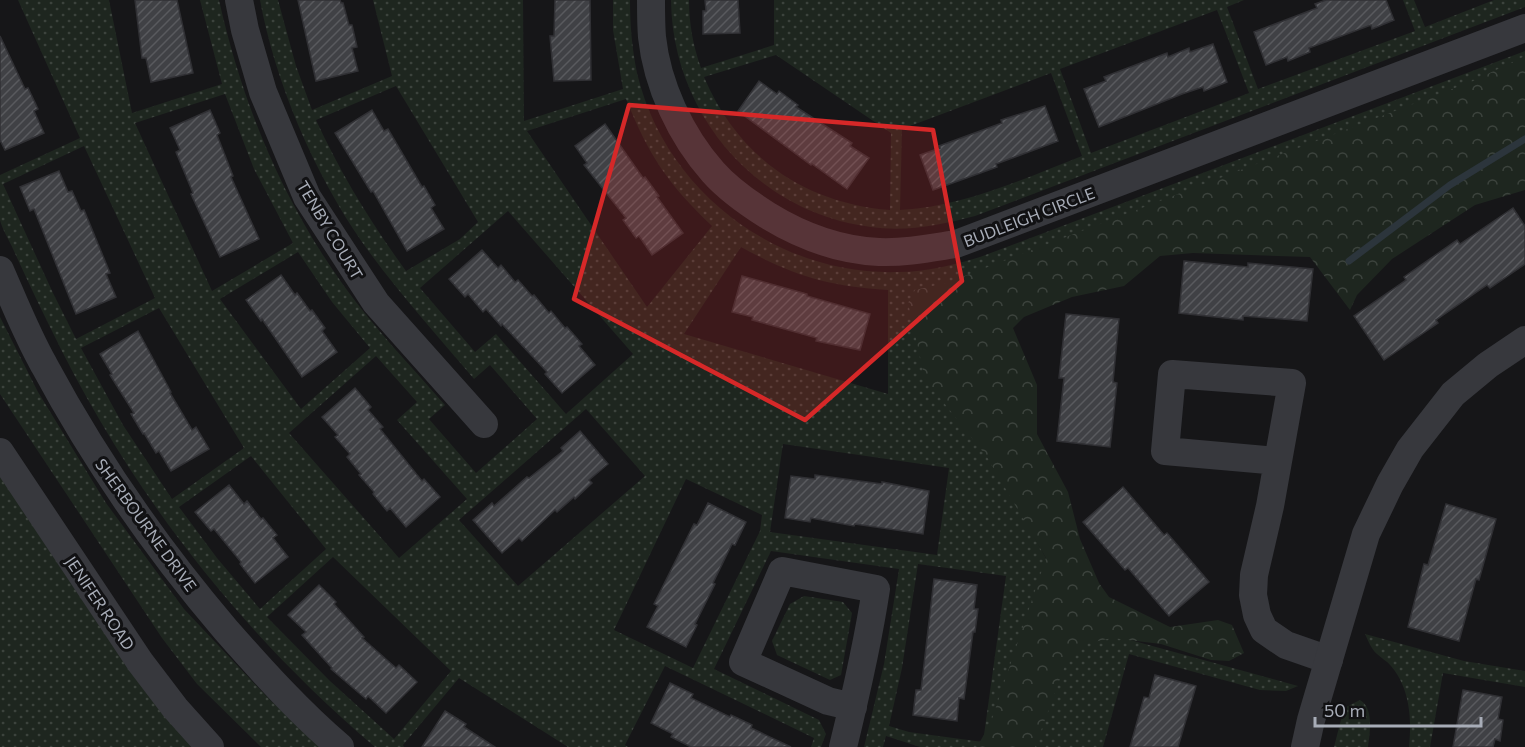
<svg xmlns="http://www.w3.org/2000/svg" width="1525" height="747" font-family="Commissioner,sans-serif">
<defs>
<pattern id="grass-dots" width="8" height="8" patternUnits="userSpaceOnUse" patternTransform="scale(1.5)"><rect width="8" height="8" fill="#1e261f"/><path d="M2 2h.1M6 6h.1" fill="none" stroke="#3c433d" stroke-width="1.8" stroke-linecap="round"/></pattern>
<pattern id="forest-crowns" width="20" height="18" patternUnits="userSpaceOnUse" patternTransform="scale(1.5)"><rect width="20" height="18" fill="#1e261f"/><path d="M2 6a3 3 0 1 1 6 0M12 15a3 3 0 1 1 6 0" fill="none" stroke="#3c433d"/></pattern>
<pattern id="building-hatch" width="6" height="6" patternUnits="userSpaceOnUse" patternTransform="scale(1.5)"><rect width="6" height="6" fill="#404145"/><path d="M-1 1l2-2M0 6l6-6M5 7l2-2" fill="none" stroke="#595a5e"/></pattern>
</defs>
<rect width="100%" height="100%" fill="#161618"/>
<g fill="url(#grass-dots)" fill-rule="evenodd">
<path d="M18,0H109L132,113L222,84L200,0H219C242,103 282,200 344,286C374,328 411,366 445,405L429,419L476,473L537,419L490,365L474,379C436,334 396,290 362,242C314,173 275,82 260,0H278L296,66L312,110L392,76L373,0H523L524,121L623,89L613,30V0H630C630,25 632,48 637,73C665,192 778,276 899,272C927,272 953,265 980,257L1525,51V82L912,316L1068,598L1061,621L1298,686L1286,691L1260,690L1129,654L1103,747H920L886,736L883,747H864L884,664L899,569L771,551L714,669L819,720L826,734L821,747H811L814,738L665,666L625,745L628,747H568L459,678L403,745L404,747H375C238,630 128,489 50,327C37,301 25,275 13,249C9,240 2,229 0,220C0,206 0,189 0,175L80,138ZM396,86L478,222L460,239L406,271C371,223 341,174 316,120ZM225,94L254,169L293,243L212,291L135,123ZM626,99C649,156 668,184 712,226L647,307L527,131ZM84,146L155,298L76,339L53,293L3,184ZM508,211L633,354L566,414L496,334L475,352L420,288ZM741,247C794,276 827,286 888,290V394L684,334ZM298,252L332,302L370,348L301,409L220,299ZM159,308L244,448L172,499L123,425L81,348ZM376,356L417,402L397,420L467,499L399,558L289,433ZM586,409L645,476L518,586L459,520ZM783,444L949,468L937,555L770,532ZM251,456L326,549L260,609L217,558L179,507ZM686,479L762,515L760,531L693,668L614,630ZM333,557L451,671L394,739L330,681L267,617ZM918,564L1006,576L983,742L909,732L889,726L902,668Z"/>
<path d="M671,0H689C689,23 693,46 701,68L774,45V0H1244L1227,7L1258,89L1415,31L1403,0H1414L1425,27L1494,0H1525V7L975,216C940,225 907,232 871,227C757,213 672,114 671,0ZM1217,10L1249,93L1091,153L1060,69ZM776,55L891,133L890,210C804,203 738,157 704,77ZM1051,73L1082,156C1023,179 963,207 900,210L902,129Z"/>
<path d="M0,317L38,392L106,503L184,609L271,701L321,747H261L197,684L162,638L0,394Z"/>
<path d="M0,471L197,747H0Z"/>
<path d="M804,596L843,602L852,613L841,675L830,680L777,655L772,641L790,604Z"/>
<path d="M1365,634L1464,661L1525,671V687L1443,673L1430,747H1409C1412,720 1410,688 1391,666C1387,661 1381,658 1377,654C1371,649 1368,640 1365,634Z"/>
<path d="M1360,700C1374,708 1370,733 1368,747H1334L1344,708Z"/>
</g>
<path fill="url(#forest-crowns)" d="M1525,56V190L1475,205L1392,259L1357,295L1350,310L1310,257L1193,253L1160,256L1124,286L1072,297L1024,317L1013,328L1037,385V434L1068,492L1080,539L1099,583L1109,597L1170,627L1218,620L1232,625L1244,653L1229,661L1211,660L1161,644L1112,638L1080,645L1068,657L1035,747H977L991,722L1046,558L987,457L925,379L908,303L915,290L946,283L1473,81Z"/>
<g fill="none" stroke-linecap="round" stroke-linejoin="round">
<path stroke="#2c353c" stroke-width="7" d="M1349,261L1450,185L1525,139"/>
</g>
<g fill="url(#building-hatch)" stroke="#303034" stroke-width="1.5">
<path d="M135,0H177L193,73L151,82L146,58H142Z"/>
<path d="M298,0H340L341,3H343L349,25H352L357,47L352,48L358,71L316,81Z"/>
<path d="M555,0H590L591,80L554,81L550,36H554Z"/>
<path d="M705,0H738L740,33L703,34V11H706Z"/>
<path d="M1326,0H1386L1394,20L1372,29L1371,25L1309,48L1310,52L1288,61L1287,57L1266,65L1254,32L1317,8L1315,4Z"/>
<path d="M0,36L25,89L28,88L38,109L34,111L44,133L5,150L0,140Z"/>
<path d="M1213,44L1227,82L1204,91L1203,87L1182,94L1099,127L1084,89L1106,81L1104,77L1167,53L1168,57L1189,48L1190,52Z"/>
<path d="M759,81L777,94L779,91L798,105L796,107L852,143L850,146L869,158L847,189L812,164L811,165L738,111Z"/>
<path d="M1045,106L1058,141L996,164L997,167L933,190L920,155L940,148L939,146L1002,123L1001,120Z"/>
<path d="M210,110L220,133L217,135L233,176L231,177L259,239L220,257L191,194L193,193L176,152L180,150L170,128Z"/>
<path d="M372,110L384,131L388,129L422,187L424,186L435,205L431,208L444,229L407,251L373,191L371,192L335,133Z"/>
<path d="M605,124L643,178L645,177L659,196L657,197L683,233L652,255L639,236L636,238L623,220L626,218L584,165L587,163L575,146Z"/>
<path d="M59,171L68,192L72,191L81,211L84,210L110,273L106,274L116,297L76,314L34,209L30,211L20,187Z"/>
<path d="M1513,208L1525,226V264L1490,288L1487,285L1436,320L1438,323L1384,360L1354,316L1406,280L1404,277L1457,240L1460,244Z"/>
<path d="M482,250L498,268L501,265L515,282L518,280L532,296L534,295L549,313L551,311L565,328L567,327L582,344L579,346L595,365L562,393L545,374L547,372L502,324L501,326L486,309L483,312L468,294L465,297L449,279Z"/>
<path d="M1184,261L1248,267V263L1313,269L1307,321L1243,316V320L1179,313Z"/>
<path d="M281,275L295,295L297,293L310,311L312,310L325,328L322,331L337,352L302,377L262,319L261,321L246,300Z"/>
<path d="M742,276L807,294V296L870,314L860,350L816,341L817,338L752,320L753,317L732,312Z"/>
<path d="M1066,314L1119,319L1113,382L1117,383L1110,447L1057,441L1064,378H1059Z"/>
<path d="M138,331L171,392L170,393L192,430L196,427L209,449L171,471L159,451L156,453L144,433L143,434L131,414L134,413L110,375L112,374L100,354Z"/>
<path d="M355,388L371,407L368,410L383,427L380,429L422,481L424,479L440,497L406,527L390,508L387,511L373,494L374,492L359,475L361,474L347,457L350,454L335,437L338,435L322,417Z"/>
<path d="M580,431L608,464L589,480L592,483L575,499L574,497L557,512L555,510L522,541L519,538L502,553L473,520L492,503L494,506L527,477L529,478L563,451L561,448Z"/>
<path d="M815,475L882,484V482L929,491L923,534L855,524L854,526L811,518L810,522L785,518L791,476L815,479Z"/>
<path d="M229,485L244,504L247,501L261,519L263,518L277,535L273,538L288,557L255,583L240,564L241,562L214,529L211,531L195,512Z"/>
<path d="M1123,487L1164,535L1167,533L1209,582L1169,616L1128,568L1125,570L1083,522Z"/>
<path d="M708,503L746,522L735,545L732,544L713,583L715,584L695,624L697,625L686,647L647,627L658,606L654,604L694,524L697,525Z"/>
<path d="M1446,504L1496,519L1479,580L1476,579L1459,641L1408,627L1424,564L1428,565Z"/>
<path d="M934,579L977,585L974,609H978L975,632H973L964,699L959,698L957,721L913,715L916,690H921Z"/>
<path d="M319,585L336,602L334,604L364,637L362,638L396,668L399,665L417,682L386,713L368,696L366,699L331,669L332,668L302,635L306,632L288,615Z"/>
<path d="M1155,675L1196,686L1178,747H1130L1144,697L1149,698Z"/>
<path d="M670,683L693,694L691,698L730,717L731,715L752,725L751,728L791,747H691L671,737L673,734L651,723Z"/>
<path d="M1463,690L1502,697L1498,719L1503,720L1500,741L1495,739L1493,747H1453Z"/>
<path d="M445,711L466,724L464,727L495,747H422Z"/>
</g>
<g fill="none" stroke-linecap="round" stroke-linejoin="round">
<g stroke="#37383d" stroke-width="28">
<path d="M239,0L245,30L263,92L307,197L376,303L484,424"/>
<path d="M651,0C651,12 651,25 652,37C657,85 681,136 713,172C728,189 748,203 767,215C801,236 839,250 879,252C905,253 930,248 956,244L1525,28"/>
<path d="M0,270C14,302 27,335 44,365C95,460 156,548 226,630C262,671 299,712 340,747"/>
<path d="M0,452L140,662L175,708L210,747"/>
<path d="M1278,461L1165,451L1172,374L1292,383L1270,506L1254,575L1253,595L1257,615L1264,630L1286,645L1329,660"/>
<path d="M843,747C856,694 868,642 876,589L782,571L743,662L828,701L853,707"/>
<path d="M1305,747L1311,720L1366,534L1390,484L1410,449L1453,394L1488,365L1525,340"/>
</g>
</g>
<path fill="#d62828" fill-opacity="0.2" stroke="#d62828" stroke-width="4.5" stroke-linejoin="round" d="M629,105L933,130L962,281L805,420L574,299Z"/>
<g text-anchor="middle" stroke-width="6" stroke-linejoin="round" paint-order="stroke">
<g font-size="16" fill="#a8adb8" stroke="#111113">
<text transform="translate(1029 217) rotate(-21)" y="6">BUDLEIGH CIRCLE</text>
<text transform="translate(330 230) rotate(59)" y="6">TENBY COURT</text>
<text transform="translate(146 525) rotate(54)" y="6">SHERBOURNE DRIVE</text>
<text transform="translate(100 603) rotate(56)" y="6">JENIFER ROAD</text>
</g>
</g>
<path d="M1315 717v9h166v-9" fill="none" stroke="#a8adb8" stroke-width="3"/>
<text x="1324" y="717" font-size="18" fill="#a8adb8" stroke="#111113" stroke-width="4.5" paint-order="stroke">50 m</text>
</svg>
